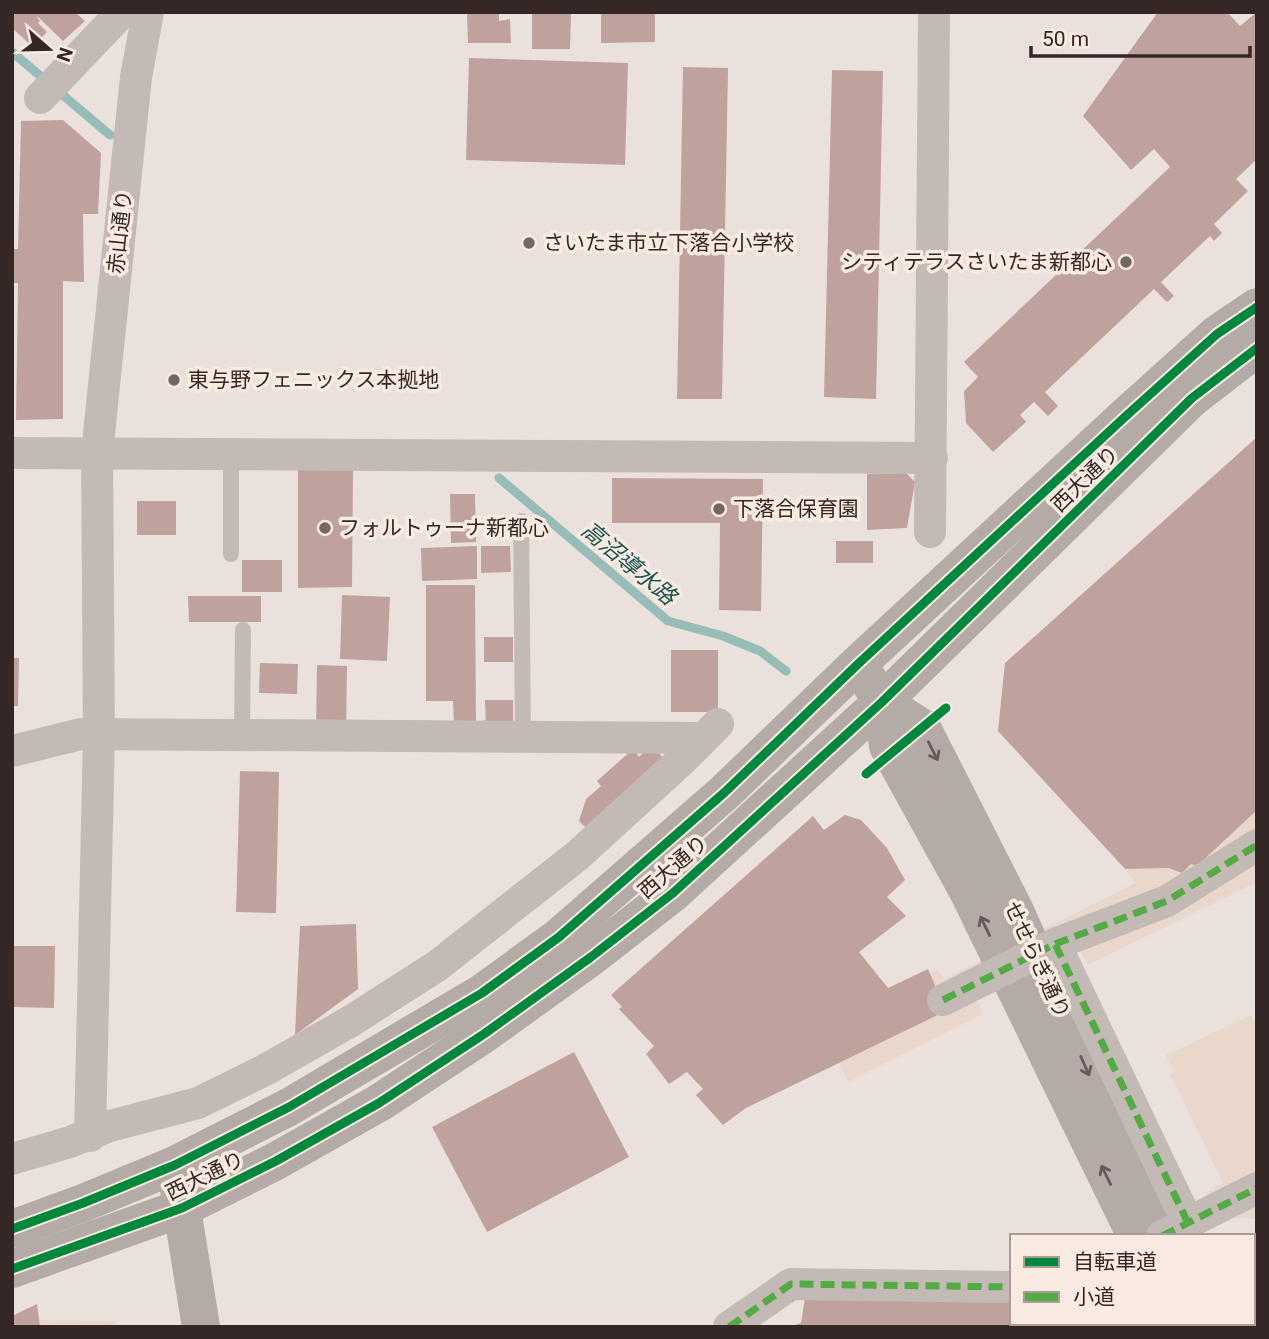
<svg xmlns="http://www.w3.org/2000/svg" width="1269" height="1339" font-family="Roboto,'Noto Sans JP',sans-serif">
<rect width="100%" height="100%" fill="#ebe1dc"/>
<g fill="#ead7cb">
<path d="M1257,810V882L1088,965L1078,949L977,1000L983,1014L848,1082L839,1063L946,1011L930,974L938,970L944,979L1135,883L1125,869L1169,868L1182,872L1191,864L1197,866Z"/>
<path d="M1251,1015L1257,1026V1219L1217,1217L1205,1192L1223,1183L1170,1074L1174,1072L1166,1055Z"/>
<path d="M37,1304L39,1320L116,1321L117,1327H12V1316Z"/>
</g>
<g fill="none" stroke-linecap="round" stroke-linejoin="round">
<g stroke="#98bdb8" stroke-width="9">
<path d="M12,52L110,135"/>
<path d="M499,478L668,621L723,636L760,651L786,671"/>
</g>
</g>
<g fill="#bfa29d">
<path d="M12,12H75L85,21L63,41L36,15L40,21L38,23L47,32L33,47L12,28Z"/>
<path d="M467,12H499V21L510,19L511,43H468Z"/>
<path d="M532,12H571L570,49H532Z"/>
<path d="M601,12H655V42L601,43Z"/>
<path d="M1158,12H1227L1240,26L1257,12V159L1236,179L1248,191L1214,224L1222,233L1214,241L1210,236L1161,282L1174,296L1167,302L1154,289L1045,392L1058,406L1048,416L1034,402L1020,415L1026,422L993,452L966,423L964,391L978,377L964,362L1170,167L1154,149L1131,170L1083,116Z"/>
<path d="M469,58L628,63L625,165L466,160Z"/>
<path d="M683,67L728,68L722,399H677Z"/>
<path d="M832,70L883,71L876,399L824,397Z"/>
<path d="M63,120L101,153L98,214H83L84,282L63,281V419L16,420L18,283H12V249H18L21,121Z"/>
<path d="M1257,437V810L1197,866L1191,864L1182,873L1169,868L1125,869L998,731L1005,663Z"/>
<path d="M298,469H353L352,587L298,588Z"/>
<path d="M906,473L915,482L907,528L867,530V474Z"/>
<path d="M612,478L763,479L761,611L719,610L720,523H612Z"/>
<path d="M450,494H475L476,542L451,543Z"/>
<rect x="137" y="501" width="39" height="34"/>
<rect x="836" y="541" width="37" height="22"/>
<path d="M477,546V579L422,581L421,548Z"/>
<path d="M481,546H510L511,572L481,573Z"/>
<rect x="242" y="560" width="40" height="32"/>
<path d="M426,585H475L476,725H454L453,701H426Z"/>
<path d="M342,595L390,597L387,661L340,659Z"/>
<path d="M188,596H261V622H189Z"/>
<rect x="484" y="637" width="29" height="25"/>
<rect x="671" y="650" width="47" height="62"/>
<path d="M12,658H19L18,706H12Z"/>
<path d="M260,663L298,664L297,694L259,693Z"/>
<path d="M317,665L347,666L346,728L316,727Z"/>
<path d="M485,700H513V728L486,729Z"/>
<path d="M652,744L667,763L587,829L579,821L586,799L601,786L597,781L633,749L639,757Z"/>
<path d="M240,771L279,772L276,913L236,912Z"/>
<path d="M845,815L861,820L887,848L905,880L887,897L906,916L859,952L888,988L928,969L946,1011L746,1108L723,1125L696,1095L703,1089L687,1072L669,1084L646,1054L654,1046L619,1009L622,1007L611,995L813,816L824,830Z"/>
<path d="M356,924L358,989L295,1035L300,926Z"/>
<path d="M12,946H55L54,1008L12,1007Z"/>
<path d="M574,1052L629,1157L487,1232L432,1127Z"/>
<path d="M805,1298L1012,1302V1323H1030L1031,1327H788L801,1323Z"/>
<path d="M37,1304L40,1327H12V1316Z"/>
</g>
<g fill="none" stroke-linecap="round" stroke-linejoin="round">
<g stroke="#c3bab6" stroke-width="16">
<path d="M521,521L523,737"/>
<path d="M231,554V454"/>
<path d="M242,735L243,630"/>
</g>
<g stroke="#c3bab6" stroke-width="32">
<path d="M40,98L122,12"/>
<path d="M12,453L932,458"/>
<path d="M930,532L934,12"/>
<path d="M12,751L81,734L702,738"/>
<path d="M1055,944L1167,901L1257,845"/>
<path d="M90,1136L99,734L97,453L136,77L148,12"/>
<path d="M12,1159L70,1142L110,1126L198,1103L265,1070L351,1021L437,966L577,856L683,759L718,724"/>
<path d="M729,1327L791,1284L1012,1287"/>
</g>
<g stroke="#b4aaa6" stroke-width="38">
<path d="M869,681L882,702L922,728L1014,909L1109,1119L1168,1236"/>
<path d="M882,702L888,746L968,891L1136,1236"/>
<path d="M178,1184L201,1327"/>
<path d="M12,1229L83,1203L175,1165L289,1107L482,993L559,937L725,792L858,664L1126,416L1217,334L1257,307"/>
<path d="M12,1269L182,1208L276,1161L379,1103L484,1034L591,957L673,893L882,702L1192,398L1257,348"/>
<path d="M1179,1323L1181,1327"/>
<path d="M1213,1323L1215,1327"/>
</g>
<g stroke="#c3bab6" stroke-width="32">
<path d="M943,1000L1055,944L1188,1223"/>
<path d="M1162,1236L1257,1188"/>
</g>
<g stroke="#54aa44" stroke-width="7" stroke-dasharray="14 7" stroke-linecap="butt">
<path d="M1055,944L1167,901L1257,845"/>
<path d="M943,1000L1055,944L1188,1223"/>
<path d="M1162,1236L1257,1188"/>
<path d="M729,1327L791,1284L1012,1287"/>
</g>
<g stroke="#f9ebe2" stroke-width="13">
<g id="cycleway">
<path d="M866,774L946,708"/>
<path d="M12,1229L83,1203L175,1165L289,1107L482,993L559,937L725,792L858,664L1126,416L1217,334L1257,307"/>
<path d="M12,1269L182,1208L276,1161L379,1103L484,1034L591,957L673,893L882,702L1192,398L1257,348"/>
</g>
</g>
<use href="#cycleway" stroke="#00873e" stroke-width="9"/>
</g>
<defs><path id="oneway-shaft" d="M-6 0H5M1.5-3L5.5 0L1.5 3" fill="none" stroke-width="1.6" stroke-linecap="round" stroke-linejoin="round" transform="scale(1.75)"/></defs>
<g stroke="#675b59">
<use href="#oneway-shaft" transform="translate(933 751) rotate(63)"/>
<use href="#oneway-shaft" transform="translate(985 926) rotate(-116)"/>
<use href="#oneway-shaft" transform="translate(1085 1066) rotate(66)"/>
<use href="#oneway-shaft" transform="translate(1106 1175) rotate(-116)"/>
</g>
<g fill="#746865" stroke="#f9ebe2" stroke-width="2.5">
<circle cx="529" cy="243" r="7"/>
<circle cx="1126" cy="262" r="7"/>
<circle cx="174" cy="380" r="7"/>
<circle cx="719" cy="509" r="7"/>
<circle cx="325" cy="528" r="7"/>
</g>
<g text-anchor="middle" stroke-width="7" stroke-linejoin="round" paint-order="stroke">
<g font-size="21" fill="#342725" stroke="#f9ebe2">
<text transform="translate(120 232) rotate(-84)" y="7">赤山通り</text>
<text transform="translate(1085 479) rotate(-44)" y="7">西大通り</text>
<text transform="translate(673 867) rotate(-41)" y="7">西大通り</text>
<text transform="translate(1037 960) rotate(65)" y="7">せせらぎ通り</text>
<text transform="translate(205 1176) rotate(-26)" y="7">西大通り</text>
</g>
<g font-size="21" fill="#342725" stroke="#f9ebe2" text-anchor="start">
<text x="543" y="250">さいたま市立下落合小学校</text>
<text x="1112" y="269" text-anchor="end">シティテラスさいたま新都心</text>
<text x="188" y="387">東与野フェニックス本拠地</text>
<text x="733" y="516">下落合保育園</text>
<text x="339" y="535">フォルトゥーナ新都心</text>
</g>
<g font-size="23" font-style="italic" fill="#1a5550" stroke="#f9ebe2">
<text transform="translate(629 563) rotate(40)" y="8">高沼導水路</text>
</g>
</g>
<rect width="1269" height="1339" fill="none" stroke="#342725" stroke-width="28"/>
<rect x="1010" y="1234" width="245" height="91" fill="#f9ebe2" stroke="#aa9d96" stroke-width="2"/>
<rect x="1024" y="1257" width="35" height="10" fill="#00873e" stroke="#aa9d96" stroke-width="2"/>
<text x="1073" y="1269" font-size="21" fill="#342725">自転車道</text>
<rect x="1024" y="1292" width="35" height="10" fill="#54aa44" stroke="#aa9d96" stroke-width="2"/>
<text x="1073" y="1304" font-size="21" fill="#342725">小道</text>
<g transform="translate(49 49) rotate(110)" stroke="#f9ebe2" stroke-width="5" paint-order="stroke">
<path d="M0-5L12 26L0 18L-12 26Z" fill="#342725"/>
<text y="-10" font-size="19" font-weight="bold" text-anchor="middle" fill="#342725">N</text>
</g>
<path d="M1031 46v10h219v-10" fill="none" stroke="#342725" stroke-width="3.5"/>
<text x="1042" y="46" font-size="21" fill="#342725" stroke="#f9ebe2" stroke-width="5" paint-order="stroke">50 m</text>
</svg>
